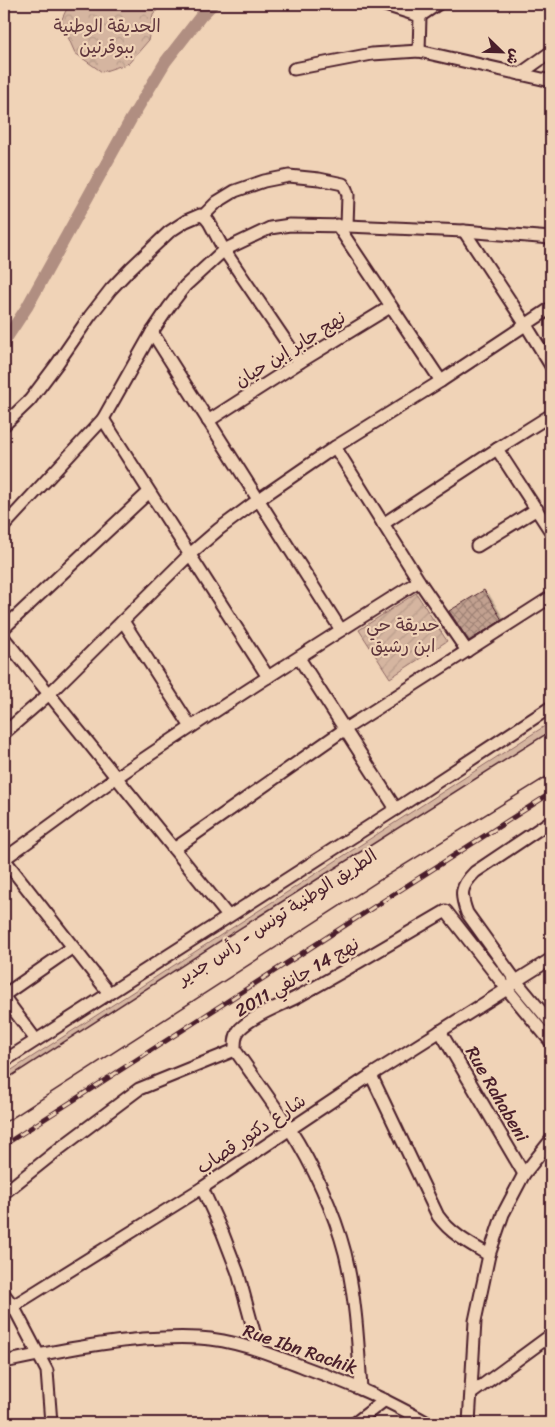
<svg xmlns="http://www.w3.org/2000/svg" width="555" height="1427" font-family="Sriracha,'Playpen Sans Arabic',sans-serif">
<defs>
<pattern id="forest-crowns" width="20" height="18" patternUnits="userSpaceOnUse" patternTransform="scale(1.25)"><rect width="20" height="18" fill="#d5b5a0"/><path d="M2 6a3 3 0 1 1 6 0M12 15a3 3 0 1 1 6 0" fill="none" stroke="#b89b8a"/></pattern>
<pattern id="garden-furrows" width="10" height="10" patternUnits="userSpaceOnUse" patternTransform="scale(1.25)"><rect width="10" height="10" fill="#d5b5a0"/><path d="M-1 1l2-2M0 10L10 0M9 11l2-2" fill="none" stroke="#b89b8a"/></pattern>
<pattern id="building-cross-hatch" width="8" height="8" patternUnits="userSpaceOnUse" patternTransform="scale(1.25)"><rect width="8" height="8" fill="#c2a190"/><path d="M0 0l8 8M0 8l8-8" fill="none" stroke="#a08376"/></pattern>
<filter id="shadow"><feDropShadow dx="4.5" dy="4.5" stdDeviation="0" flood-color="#0004"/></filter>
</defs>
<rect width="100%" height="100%" fill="#f0d3b7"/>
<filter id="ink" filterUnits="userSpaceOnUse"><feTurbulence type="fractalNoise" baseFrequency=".02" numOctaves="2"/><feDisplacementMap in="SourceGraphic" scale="10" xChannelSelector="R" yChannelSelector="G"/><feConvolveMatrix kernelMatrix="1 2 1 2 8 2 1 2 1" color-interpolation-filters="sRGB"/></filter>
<g filter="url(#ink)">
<path fill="#d5b5a0" stroke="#906a66" d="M551,722V738L4,1089V1075Z"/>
<path fill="url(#forest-crowns)" stroke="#906a66" d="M69,4H162L153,15L148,41L129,63L102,72L75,53L61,21Z"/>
<path fill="url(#garden-furrows)" stroke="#906a66" d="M416,593L447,641L390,678L359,630Z"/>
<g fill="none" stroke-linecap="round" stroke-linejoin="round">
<path stroke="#b08e81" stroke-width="12" d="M4,342L27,307L131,119L166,61L201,16L213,4"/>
</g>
<path fill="url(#building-cross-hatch)" stroke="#4a1f2b" filter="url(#shadow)" d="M484,590L502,620L469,641L449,611Z"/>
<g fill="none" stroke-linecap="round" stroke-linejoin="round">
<g stroke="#4a1f2b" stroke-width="15">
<g id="minor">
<path d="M382,4L420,16"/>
<path d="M420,16L438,4"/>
<path d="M419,51L420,16"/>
<path d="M294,69L372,54L419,51L551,81"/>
<path d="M520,74L551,52"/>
<path d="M203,216L217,202L235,191L264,181L289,176L319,179L343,184L346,189L348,195L347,226"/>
<path d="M337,225L441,381"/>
<path d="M464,231L526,325L551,366"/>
<path d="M152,332L341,630"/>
<path d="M103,419L268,677"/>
<path d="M208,421L300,362L390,307"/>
<path d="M4,425L30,400L57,364L90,316L111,289L131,268L169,232L186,221L200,215L205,217L209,222L224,250L300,362"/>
<path d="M335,447L419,581L467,651"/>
<path d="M497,449L551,532"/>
<path d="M383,524L497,449L551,415"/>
<path d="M4,526L103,419L152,332L169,307L185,286L224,250L270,228L290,225L347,226L464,231L551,238"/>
<path d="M477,546L537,509"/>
<path d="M123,621L191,727"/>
<path d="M4,628L149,492"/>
<path d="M4,638L228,916"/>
<path d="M299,658L396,809"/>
<path d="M4,733L49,694L189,555L219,529L258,500L335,447L441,381L551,308"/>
<path d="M551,821L475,872C460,887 460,894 467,913L516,981L551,1023"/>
<path d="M174,849L345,729L551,597"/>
<path d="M4,859C42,832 79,804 117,777C216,709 317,645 419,581"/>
<path d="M4,859L109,993"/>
<path d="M4,995L73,947"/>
<path d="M4,997L36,1040"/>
<path d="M440,1031L524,1174"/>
<path d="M235,1050C253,1076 272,1101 289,1128C313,1165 334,1211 345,1253C356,1298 358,1343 361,1389"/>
<path d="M4,1061L396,809L551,707"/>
<path d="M371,1075L438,1216C451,1234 470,1244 489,1255"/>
<path d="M202,1188L223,1234L238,1273L259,1350"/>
<path d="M4,1193L59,1149L139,1089L235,1050C235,1042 235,1035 240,1029C254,1015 280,1006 297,997C347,970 396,940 446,911L507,989L551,1042"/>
<path d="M4,1294L13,1306L47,1371L51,1423"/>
<path d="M13,1306L202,1188L371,1075L507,989L516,981L551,959"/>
<path d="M4,1362C65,1349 136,1335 199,1338C236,1340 270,1354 304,1367C323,1374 342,1381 360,1389C384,1399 406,1411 428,1423"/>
<path d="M472,1393L551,1335"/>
<path d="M355,1423L385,1400"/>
<path d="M469,1423L475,1321L489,1255L503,1214L524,1174L551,1140"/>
</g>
</g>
<g stroke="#4a1f2b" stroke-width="22">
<g id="trunk">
<path d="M4,1093L225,950L551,743"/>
<path d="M4,1111L375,871L551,762"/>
</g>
</g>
<use href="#minor" stroke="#f0d3b7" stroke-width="11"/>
<use href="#trunk" stroke="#f0d3b7" stroke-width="19"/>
<g stroke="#4a1f2b" stroke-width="5">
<path id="rail" d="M4,1145L551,793"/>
</g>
<use href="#rail" stroke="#f0d3b7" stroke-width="3" stroke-dasharray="9" stroke-linecap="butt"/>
</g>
</g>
<g text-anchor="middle" stroke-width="4.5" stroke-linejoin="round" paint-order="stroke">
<g font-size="18" fill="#5f363d" stroke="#f0d3b7">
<text x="107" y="32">الحديقة الوطنية<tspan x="107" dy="21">ببوقرنين</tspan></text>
<text x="403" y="631">حديقة حي<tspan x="403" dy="21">ابن رشيق</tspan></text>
</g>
<g font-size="18" fill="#4a1f2b" stroke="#f0d3b7">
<text transform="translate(290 349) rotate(-32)" y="6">نهج جابر إبن حيان</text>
<text transform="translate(277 917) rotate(-33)" y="6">الطريق الوطنية تونس - رأس جدير</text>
<text transform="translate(297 977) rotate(-30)" y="6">نهج 14 جانفي 2011</text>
<text transform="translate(497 1094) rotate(60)" y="6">Rue Rahabeni</text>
<text transform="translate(251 1134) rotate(-34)" y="6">شارع دكتور قصاب</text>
<text transform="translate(300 1349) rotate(19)" y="6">Rue Ibn Rachik</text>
</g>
</g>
<rect width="555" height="1427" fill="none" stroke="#f0d3b7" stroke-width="20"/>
<rect x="10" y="10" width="535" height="1407" fill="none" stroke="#4a1f2b" stroke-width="2" filter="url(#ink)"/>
<g transform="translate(502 52) rotate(113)" stroke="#f0d3b7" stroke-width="4" paint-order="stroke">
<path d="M0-4L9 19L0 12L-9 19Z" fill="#4a1f2b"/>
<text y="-8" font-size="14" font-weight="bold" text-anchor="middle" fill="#4a1f2b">ش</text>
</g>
</svg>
